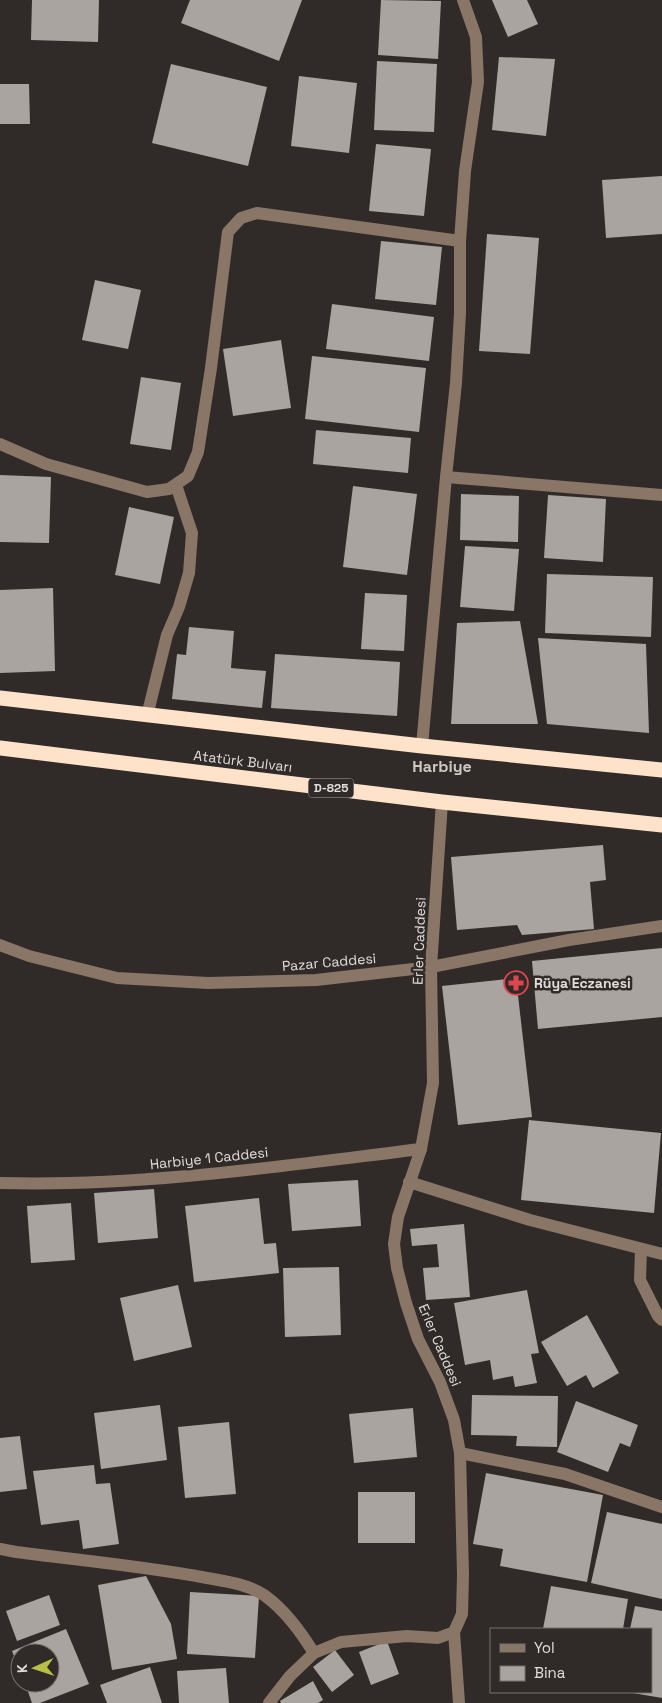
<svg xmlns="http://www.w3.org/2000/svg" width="662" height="1703" font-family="'Space Grotesk',sans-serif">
<rect width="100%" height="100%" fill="#302b28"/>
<g fill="#a9a49f">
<path d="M32,0H99L98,42L31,40Z"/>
<path d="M190,0H302L279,61L181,23Z"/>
<path d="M381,0L441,1L438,59L378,55Z"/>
<path d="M492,0H527L538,24L508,37Z"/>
<path d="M499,57L555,59L546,136L492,130Z"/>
<path d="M377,61L437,64L434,132L374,130Z"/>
<path d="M171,64L267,87L248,166L152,143Z"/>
<path d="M299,76L357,83L349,153L291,146Z"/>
<path d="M0,84H29L30,124H0Z"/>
<path d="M376,144L431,149L424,216L369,211Z"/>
<path d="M662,176V234L606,238L602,180Z"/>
<path d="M487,234L539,238L530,354L479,351Z"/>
<path d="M381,241L442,247L436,305L375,299Z"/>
<path d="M95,280L141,290L128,349L82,340Z"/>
<path d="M332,304L434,317L429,361L326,349Z"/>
<path d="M281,340L291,408L233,416L223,349Z"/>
<path d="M312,356L426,368L419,432L305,419Z"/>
<path d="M141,377L181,383L171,450L130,444Z"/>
<path d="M316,430L411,438L408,473L313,464Z"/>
<path d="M0,475L51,477L49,543L0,542Z"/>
<path d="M353,486L417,494L407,575L343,567Z"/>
<path d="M461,494L519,496L518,542L460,540Z"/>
<path d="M548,495L606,499L603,562L544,558Z"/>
<path d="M129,507L174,517L160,584L115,575Z"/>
<path d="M465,546L519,549L514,611L460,607Z"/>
<path d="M547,574L653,577L651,637L545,633Z"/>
<path d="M53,588L55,671L0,673V590Z"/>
<path d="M365,593L407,595L404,651L361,649Z"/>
<path d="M520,621L538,724H451L457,623Z"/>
<path d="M189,627L234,631L231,668L266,671L262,708L172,699L177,654L186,655Z"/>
<path d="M538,638L646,644L649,733L547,724Z"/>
<path d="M275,654L400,662L397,716L271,708Z"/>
<path d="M603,845L606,880L590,882L594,929L522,935L517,925L457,930L451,857Z"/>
<path d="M662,948V1017L538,1029L532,961Z"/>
<path d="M516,978L532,1117L458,1125L442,986Z"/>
<path d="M529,1120L661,1133L654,1213L521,1200Z"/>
<path d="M358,1180L361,1226L292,1231L288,1184Z"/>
<path d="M154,1189L158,1238L98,1243L94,1193Z"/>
<path d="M259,1198L264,1244L276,1243L279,1273L194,1282L185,1206Z"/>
<path d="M71,1203L75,1260L31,1263L27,1206Z"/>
<path d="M464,1224L470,1297L426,1300L423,1268L439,1267L437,1244L412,1246L410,1229Z"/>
<path d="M339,1267L341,1335L285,1337L283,1268Z"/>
<path d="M178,1285L192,1347L134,1361L120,1298Z"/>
<path d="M527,1290L539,1353L531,1354L537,1383L515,1387L513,1376L493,1380L490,1360L465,1365L454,1303Z"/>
<path d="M587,1315L619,1373L593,1388L586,1375L567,1386L541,1342Z"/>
<path d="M472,1395L558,1396L557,1447L516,1446L517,1436L471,1435Z"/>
<path d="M576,1401L638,1425L630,1447L620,1443L608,1472L557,1452Z"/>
<path d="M160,1405L167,1460L101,1469L94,1413Z"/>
<path d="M413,1408L417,1457L354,1463L349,1414Z"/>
<path d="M229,1422L236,1494L185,1498L178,1427Z"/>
<path d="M20,1436L27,1489L0,1492V1438Z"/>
<path d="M94,1465L96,1484L110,1483L119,1544L83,1549L79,1520L41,1525L33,1471Z"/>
<path d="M486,1473L603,1495L587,1582L500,1566L503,1549L473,1544Z"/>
<rect x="358" y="1492" width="57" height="51"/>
<path d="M607,1512L662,1524V1599L591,1583Z"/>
<path d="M146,1576L171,1624L177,1659L112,1670L98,1585Z"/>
<path d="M551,1586L628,1599L623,1629H543Z"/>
<path d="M190,1592L259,1596L255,1658L187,1654Z"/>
<path d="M49,1595L60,1625L17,1641L6,1611Z"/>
<path d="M635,1606L662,1611V1698L633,1693L651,1692V1629H630Z"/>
<path d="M66,1629L89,1684L40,1703H32L25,1683H50V1653H20V1671L12,1651Z"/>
<path d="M387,1641L399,1674L371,1685L359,1652Z"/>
<path d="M335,1650L354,1675L332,1692L313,1667Z"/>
<path d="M150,1667L162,1703H107L100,1685Z"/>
<path d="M226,1668L229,1703H179L177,1671Z"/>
<path d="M313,1681L323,1700L318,1703H281L280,1701Z"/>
</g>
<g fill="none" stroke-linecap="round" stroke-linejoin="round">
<g stroke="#897666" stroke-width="12">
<path d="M0,444L46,464L147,492L169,489L188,476L198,452L211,368L228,232L241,218L257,213L460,241"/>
<path d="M446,477L662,495"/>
<path d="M147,716L167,635L179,607L189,573L192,533L176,485"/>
<path d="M422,746L446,477L456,383L460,313V241L465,171L478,82L476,37L463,0"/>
<path d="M0,945L29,956L117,978L208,983L316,980L431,967L569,940L662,926"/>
<path d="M409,1182L530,1220L662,1254"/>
<path d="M0,1183C141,1187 281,1166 421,1149"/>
<path d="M641,1249L640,1280L658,1316L662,1320"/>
<path d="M460,1453L565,1474L662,1507"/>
<path d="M0,1549L16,1552C78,1560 140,1566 202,1577C222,1581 246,1583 264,1595C285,1610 300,1631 314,1653"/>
<path d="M454,1632L459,1703"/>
<path d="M269,1703L290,1676L314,1653L341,1642L407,1636L438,1638L454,1632L462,1614L463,1575L460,1453L454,1420L440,1382L418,1339L406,1303L397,1268L394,1244L398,1217L421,1149L433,1083L431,967L442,802"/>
</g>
<g stroke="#fee2c9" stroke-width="15">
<path d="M0,698L422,746L662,770"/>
<path d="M0,748L442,802L662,825"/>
</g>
</g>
<defs>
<g id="pharmacy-ring" transform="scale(1.25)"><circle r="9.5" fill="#302b28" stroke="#e0444e" stroke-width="1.5"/><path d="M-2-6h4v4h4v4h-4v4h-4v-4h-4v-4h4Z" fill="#e0444e"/></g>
</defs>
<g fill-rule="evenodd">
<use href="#pharmacy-ring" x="516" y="983"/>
</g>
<g text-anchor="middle" stroke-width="5" stroke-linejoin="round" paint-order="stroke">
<rect fill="#302b28" stroke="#aba8a5" stroke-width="1" x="308.5" y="778.5" width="45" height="19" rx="4"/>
<g font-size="12" font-weight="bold" fill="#e0dddb">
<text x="331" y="792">D-825</text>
</g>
<g font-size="14" fill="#e0dddb" stroke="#302b28">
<text transform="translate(243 761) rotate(7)" y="5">Atatürk Bulvarı</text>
<text transform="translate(419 941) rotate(-88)" y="5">Erler Caddesi</text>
<text transform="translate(329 962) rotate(-5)" y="5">Pazar Caddesi</text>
<text transform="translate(209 1158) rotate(-6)" y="5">Harbiye 1 Caddesi</text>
<text transform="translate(440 1345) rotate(67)" y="5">Erler Caddesi</text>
</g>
<g font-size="14" font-weight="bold" fill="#e0dddb" stroke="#302b28" text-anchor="start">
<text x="534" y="988">Rüya Eczanesi</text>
</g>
<g font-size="16" font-weight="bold" fill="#cdc8c4" stroke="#302b28">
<text x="442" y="772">Harbiye</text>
</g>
</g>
<rect x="490" y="1628" width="162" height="65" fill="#302b28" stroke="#767270"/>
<rect x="500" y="1644" width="25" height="8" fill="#897666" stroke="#767270"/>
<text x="534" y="1653" font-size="15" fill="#e0dddb">Yol</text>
<rect x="500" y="1666" width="25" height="15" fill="#a9a49f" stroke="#767270"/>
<text x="534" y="1678" font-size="15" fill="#e0dddb">Bina</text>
<g transform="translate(35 1668) rotate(267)"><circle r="24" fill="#302b28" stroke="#767270"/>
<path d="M0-4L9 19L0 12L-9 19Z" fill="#b9c046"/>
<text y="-8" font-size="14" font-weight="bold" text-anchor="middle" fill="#e0dddb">K</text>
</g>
</svg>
